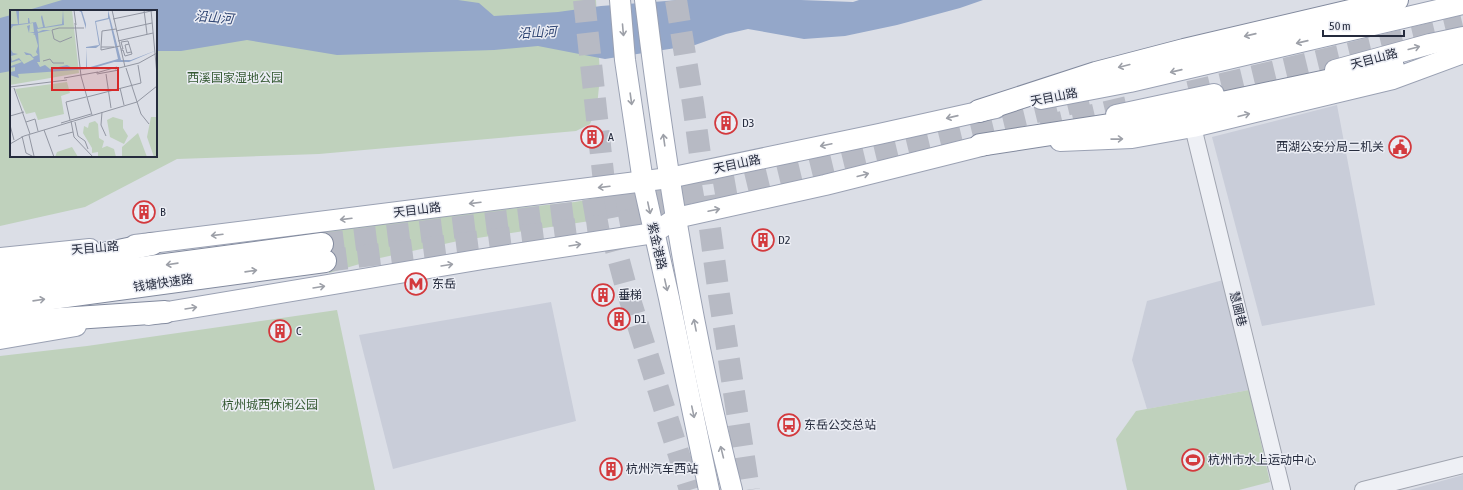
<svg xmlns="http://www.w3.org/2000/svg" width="1463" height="490" font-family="'Asap Condensed','Noto Sans SC',sans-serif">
<rect width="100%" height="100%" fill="#dbdee6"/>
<g fill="#c9cdd9">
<path d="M1337,105L1375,305L1262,326L1212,137Z"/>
<path d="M1223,280L1249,390L1147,409L1132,360L1147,301Z"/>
<path d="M551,302L576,421L393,469L359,335Z"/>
<path d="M1463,475V490H1409Z"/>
</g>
<g fill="#bfd1bc" fill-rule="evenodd">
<path d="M0,0H596L600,77L597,106L590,124L576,131L319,154L177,159L85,207L0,226ZM11,11H156V156H11Z"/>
<path d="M602,197L611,198C616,203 617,210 616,217L458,241L380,258L329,273L323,230L372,223L575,202Z"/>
<path d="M337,310L375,490H0V356L87,346Z"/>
<path d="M1249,390L1270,482L1239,490H1127L1116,439L1136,411Z"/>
</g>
<g fill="#94a7c9">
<path d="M62,0H458L479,3L494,16L558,12L601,6L679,0H801L853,2L859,0H983L960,8L897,25L845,36L804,39L748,29L726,34L695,45L605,59L538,46L494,50L337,55L247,40L181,51H156V11H25Z"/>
<path d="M11,15V71L0,73V18Z"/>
</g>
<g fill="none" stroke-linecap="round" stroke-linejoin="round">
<g stroke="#b7bac4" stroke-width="22" stroke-dasharray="22 11" stroke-linecap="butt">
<path d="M584,0L605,191L616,250L626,287L690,490"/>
<path d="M676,0L693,103L719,295L749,490"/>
<path d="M1189,92L1463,26"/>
<path d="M1041,127L1136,105"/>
<path d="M322,244L580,212L739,184L1094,98"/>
<path d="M325,261L594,227L692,209"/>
</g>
<g stroke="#a1a5b0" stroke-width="18">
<g id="minor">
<path d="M1193,127L1282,490"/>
<path d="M1363,490L1463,465"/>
</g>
</g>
<g stroke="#9aa1b3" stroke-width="22">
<g id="major">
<path d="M620,0L625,60L643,182L669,298L709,490"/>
<path d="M645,0C665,165 691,329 732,490"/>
<path d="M1335,70L1430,44L1463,37"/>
<path d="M1041,99L1130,82L1463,4"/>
<path d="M1116,115L1214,94"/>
<path d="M1060,141L1132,138L1193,127L1393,79L1463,53"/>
<path d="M135,245L669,178L879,134L996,108"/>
<path d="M0,258L90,249"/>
<path d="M149,315L483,259L654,233L676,218L825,185L997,142"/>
<path d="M0,339L76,326"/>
</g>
</g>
<g stroke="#828a9e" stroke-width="24">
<g id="highway">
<path d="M979,111L1096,73L1184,50L1397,0"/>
<path d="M980,145L1142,120L1393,67"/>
<path d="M0,273L75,260L152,244"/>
<path d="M0,287L322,244"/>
<path d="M0,305L325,261"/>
<path d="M0,323L165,312"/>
</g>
</g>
<use href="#minor" stroke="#eef0f5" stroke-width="16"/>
<use href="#major" stroke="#fff" stroke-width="20"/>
<use href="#highway" stroke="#fff" stroke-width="22"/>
</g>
<defs><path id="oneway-shaft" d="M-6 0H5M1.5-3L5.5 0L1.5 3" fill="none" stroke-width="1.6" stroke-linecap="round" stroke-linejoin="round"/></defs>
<g stroke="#9da0a8">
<use href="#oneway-shaft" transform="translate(623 30) rotate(85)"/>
<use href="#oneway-shaft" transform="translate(1250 35) rotate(167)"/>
<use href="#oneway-shaft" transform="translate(1302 42) rotate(167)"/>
<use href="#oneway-shaft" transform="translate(1414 48) rotate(-15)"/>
<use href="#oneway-shaft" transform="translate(1124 66) rotate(166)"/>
<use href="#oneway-shaft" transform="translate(1176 71) rotate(167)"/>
<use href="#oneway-shaft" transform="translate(631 99) rotate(82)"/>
<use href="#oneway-shaft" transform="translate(1244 115) rotate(-14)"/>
<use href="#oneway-shaft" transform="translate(952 117) rotate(167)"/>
<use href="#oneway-shaft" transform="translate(1117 139) rotate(-1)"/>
<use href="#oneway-shaft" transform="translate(664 140) rotate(-98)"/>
<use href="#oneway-shaft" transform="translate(826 145) rotate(168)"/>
<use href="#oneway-shaft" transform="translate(863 175) rotate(-15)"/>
<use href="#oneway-shaft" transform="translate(604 187) rotate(173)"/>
<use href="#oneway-shaft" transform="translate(475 203) rotate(173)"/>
<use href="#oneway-shaft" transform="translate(649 208) rotate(78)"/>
<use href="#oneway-shaft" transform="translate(714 210) rotate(-12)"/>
<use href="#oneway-shaft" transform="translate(346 219) rotate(173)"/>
<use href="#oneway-shaft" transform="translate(217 235) rotate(173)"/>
<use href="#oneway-shaft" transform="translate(575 245) rotate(-9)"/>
<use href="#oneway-shaft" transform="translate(172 264) rotate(172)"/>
<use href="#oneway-shaft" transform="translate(447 265) rotate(-9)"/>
<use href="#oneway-shaft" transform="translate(251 271) rotate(-8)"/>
<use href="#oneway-shaft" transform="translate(666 285) rotate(77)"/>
<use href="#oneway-shaft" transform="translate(319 287) rotate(-9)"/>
<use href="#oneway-shaft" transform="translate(39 300) rotate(-8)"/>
<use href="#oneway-shaft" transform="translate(191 308) rotate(-9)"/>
<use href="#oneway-shaft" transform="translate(695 325) rotate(-101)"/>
<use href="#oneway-shaft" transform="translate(693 412) rotate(78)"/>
<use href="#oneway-shaft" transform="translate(722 452) rotate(-104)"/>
</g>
<defs>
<g id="building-ring" transform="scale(1.15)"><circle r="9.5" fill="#ebedf4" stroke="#d3393d" stroke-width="1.5"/><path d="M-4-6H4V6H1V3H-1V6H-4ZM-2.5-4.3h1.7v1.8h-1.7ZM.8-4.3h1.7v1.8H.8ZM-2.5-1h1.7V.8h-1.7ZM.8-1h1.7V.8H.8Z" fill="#d3393d"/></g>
<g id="civic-ring" transform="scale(1.15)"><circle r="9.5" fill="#ebedf4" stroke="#d3393d" stroke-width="1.5"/><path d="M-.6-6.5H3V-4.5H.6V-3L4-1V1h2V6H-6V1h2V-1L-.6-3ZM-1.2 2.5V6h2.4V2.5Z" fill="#d3393d"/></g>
<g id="metro-ring" transform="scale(1.15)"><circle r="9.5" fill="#ebedf4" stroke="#d3393d" stroke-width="1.5"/><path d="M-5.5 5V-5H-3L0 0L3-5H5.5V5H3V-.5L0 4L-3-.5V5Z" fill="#d3393d"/></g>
<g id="bus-ring" transform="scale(1.15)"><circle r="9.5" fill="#ebedf4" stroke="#d3393d" stroke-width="1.5"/><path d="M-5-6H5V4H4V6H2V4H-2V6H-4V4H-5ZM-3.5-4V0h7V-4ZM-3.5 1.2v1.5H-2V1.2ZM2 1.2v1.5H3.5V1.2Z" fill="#d3393d"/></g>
<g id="stadium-ring" transform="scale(1.15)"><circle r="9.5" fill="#ebedf4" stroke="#d3393d" stroke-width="1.5"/><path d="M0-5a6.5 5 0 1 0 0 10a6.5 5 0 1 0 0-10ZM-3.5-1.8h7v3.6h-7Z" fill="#d3393d"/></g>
</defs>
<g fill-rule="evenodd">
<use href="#building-ring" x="726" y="123"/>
<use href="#building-ring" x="592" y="137"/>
<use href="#civic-ring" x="1400" y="147"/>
<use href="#building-ring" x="144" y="212"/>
<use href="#building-ring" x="763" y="240"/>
<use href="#metro-ring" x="416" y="284"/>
<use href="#building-ring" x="603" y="295"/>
<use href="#building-ring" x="619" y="319"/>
<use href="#building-ring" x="280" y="331"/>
<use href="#bus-ring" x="789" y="425"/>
<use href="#stadium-ring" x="1193" y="460"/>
<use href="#building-ring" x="611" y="469"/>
</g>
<g text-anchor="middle" stroke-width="3" stroke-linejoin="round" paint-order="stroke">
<g font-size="12" fill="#252b3d" stroke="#ebedf4">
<text transform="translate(1374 59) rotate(-15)" y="4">天目山路</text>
<text transform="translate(1054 97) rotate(-11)" y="4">天目山路</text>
<text transform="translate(737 164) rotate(-12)" y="4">天目山路</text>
<text transform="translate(417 210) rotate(-7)" y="4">天目山路</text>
<text transform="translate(657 246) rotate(77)" y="4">紫金港路</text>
<text transform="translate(95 248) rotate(-5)" y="4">天目山路</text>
<text transform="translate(163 283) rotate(-8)" y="4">钱塘快速路</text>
<text transform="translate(1238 309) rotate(76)" y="4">慧圃巷</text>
</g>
<g font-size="12" fill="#345932" stroke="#ebedf4">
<text x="235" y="82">西溪国家湿地公园</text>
<text x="270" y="409">杭州城西休闲公园</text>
</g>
<g font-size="12" fill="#252b3d" stroke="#ebedf4" text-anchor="start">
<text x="742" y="127">D3</text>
<text x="608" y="141">A</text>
<text x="1384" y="151" text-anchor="end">西湖公安分局二机关</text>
<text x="160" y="216">B</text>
<text x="778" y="244">D2</text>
<text x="432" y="288">东岳</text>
<text x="618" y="299">垂梯</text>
<text x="634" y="323">D1</text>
<text x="296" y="335">C</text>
<text x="804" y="429">东岳公交总站</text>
<text x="1208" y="464">杭州市水上运动中心</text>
<text x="626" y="473">杭州汽车西站</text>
</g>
<g font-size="13" font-style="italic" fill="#2e4472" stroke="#ebedf4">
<text transform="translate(214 17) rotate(5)" y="5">沿山河</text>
<text transform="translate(537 32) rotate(-3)" y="5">沿山河</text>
</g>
</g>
<g transform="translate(10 10)">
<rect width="147" height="147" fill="#dbdee6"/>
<path d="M0,0H62L69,63L0,75ZM57,72L60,83L51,86L54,104L28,110L25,102L16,104L5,79ZM103,107L113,110V118L118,126L114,134L100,127L97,110ZM141,107H147V147H144L137,127ZM85,111L88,114L89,128L94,131L92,138L97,136L104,139L106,147H88V142L82,143V138L73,123L74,116L78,118L79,113ZM128,123L137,147H112V137ZM62,137L68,147H45L47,142Z" fill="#bfd1bc"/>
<path d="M6,0H9V14L18,13V8H19L20,13L26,12L28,18L33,17L31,7L32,5L35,17L52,14L53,0L54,15L27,19L28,22L33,20H41L28,23L30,52H27L30,57L35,55L40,59L57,55L64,59L76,57V19L71,2L67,0L72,1L76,14V37L89,35L85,11L98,8V0L111,50H121L147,40L119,52H104L80,59L8,64L9,68L0,65V62L5,61V57L0,58L1,56L12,52L9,50L0,53V38L3,43L8,44L1,46L2,51L9,48L14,54L24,49L20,45H16L14,42L21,44L23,47L28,45L26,42L28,36L25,25L23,24L25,23H19L17,16L20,15L19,23L24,22L23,13L3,16L1,19L0,14H8ZM99,9L108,49L77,58L76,38H86L90,35L86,12Z" fill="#94a7c9" fill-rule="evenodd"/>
<path fill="none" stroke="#9296a2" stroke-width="1" d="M64,0L66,15M102,0L115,57M134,0L137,24M141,0L147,65M103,9L146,0M65,13L71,66L82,105M106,21L142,13M62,27L50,32L44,29L42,20L49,18H74M108,31L143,23M119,34L115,35L117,43L121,42M91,37L92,21L106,19M104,37H91V40L110,36M111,39H113L111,32L118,31L122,44L115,46L113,40L111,41M33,51L40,49L43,53H54M116,58L131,104L139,114M105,59L129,53L147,43M86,63L107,57M87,64L109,60M96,64L101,98M54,68L88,62M0,77L57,70M4,78L20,124M110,78L114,95M77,87L131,73L128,55M92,102L91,115L96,126M0,106L14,102M60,110L56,92L76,87M61,111L64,127L83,147M16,112L25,109L28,121M65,112L68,126L75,131L78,139M51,113L81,104M0,115L4,130M34,120L44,147M19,125L24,146M12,126L16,143L24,147M48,126L63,122M0,134L14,126L127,92L147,76"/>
<path fill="#d62828" fill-opacity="0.15" stroke="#d62828" stroke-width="2" d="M42,58H108V80H42Z"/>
<rect width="147" height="147" fill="none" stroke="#252b3d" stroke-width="2"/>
</g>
<path d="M1323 30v6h81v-6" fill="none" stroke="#252b3d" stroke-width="2"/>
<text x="1329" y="30" font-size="12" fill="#252b3d" stroke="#ebedf4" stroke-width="3" paint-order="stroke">50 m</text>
</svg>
